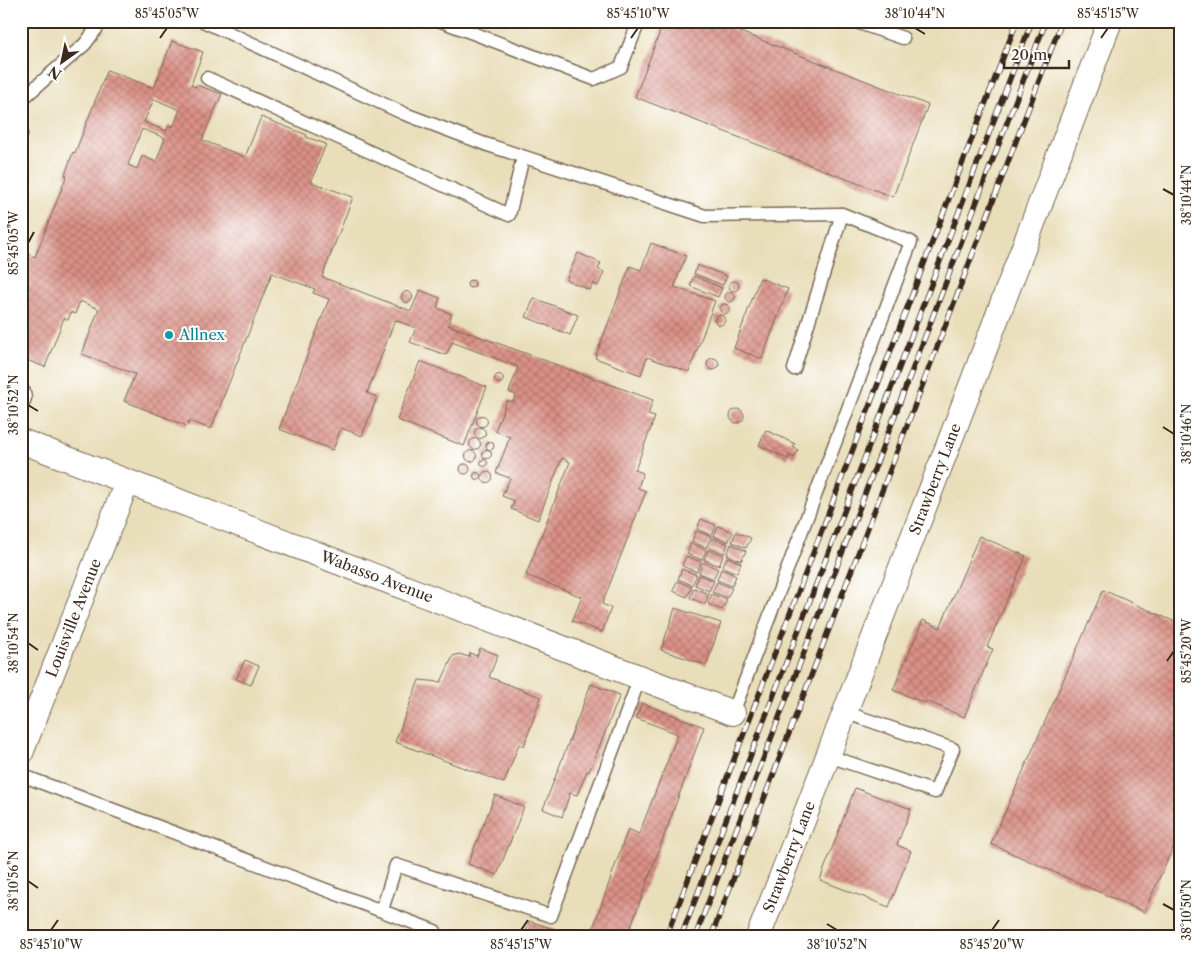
<svg xmlns="http://www.w3.org/2000/svg" width="1201" height="958" font-family="'Libre Caslon Text',serif">
<defs>
<pattern id="building-cross-hatch" width="8" height="8" patternUnits="userSpaceOnUse" patternTransform="scale(1.25)"><rect width="8" height="8" fill="#db9187"/><path d="M0 0l8 8M0 8l8-8" fill="none" stroke="#b3776e"/></pattern>
</defs>
<rect width="100%" height="100%" fill="#fff"/>
<filter id="ink" filterUnits="userSpaceOnUse"><feTurbulence type="fractalNoise" baseFrequency=".02" numOctaves="2"/><feDisplacementMap in="SourceGraphic" scale="10" xChannelSelector="R" yChannelSelector="G"/><feConvolveMatrix kernelMatrix="1 2 1 2 8 2 1 2 1" color-interpolation-filters="sRGB"/></filter>
<filter id="wash" filterUnits="userSpaceOnUse"><feTurbulence type="fractalNoise" baseFrequency=".0096" numOctaves="4" result="noise"/><feDisplacementMap in="SourceGraphic" scale="20" xChannelSelector="R" yChannelSelector="G"/><feGaussianBlur stdDeviation="1.12" result="paint"/><feColorMatrix in="noise" values="0 0 0 0 0 0 0 0 0 0 0 0 0 0 0 0 0 1.4 0 .05"/><feComposite in="paint" operator="in"/></filter>
<g filter="url(#wash)">
<rect width="100%" height="100%" fill="#e9deba"/>
<g id="blocks">
<g fill="url(#building-cross-hatch)" fill-rule="evenodd">
<path d="M664,21H712L928,105L893,197L635,97Z"/>
<path d="M172,41L203,52L191,85L196,87L197,85L222,94L202,140L245,157L261,117L307,135L306,137L326,144L311,182L353,197L322,277L411,311L420,290L440,298L437,308L452,314L448,325L653,400L648,415L655,417L635,470L643,473L638,488L646,491L602,604L611,608L602,632L572,621L582,597L526,575L570,462L562,458L538,520L511,509L515,501L502,496L510,478L496,473L510,437L495,431L507,400L513,402L516,395L509,392L518,367L452,342L446,355L410,342L416,328L395,320L367,393L377,397L362,436L341,428L333,450L279,429L329,299L313,293L315,289L272,273L211,429L189,421L187,426L124,401L135,374L82,354L99,309L80,301L75,314L71,312L68,320L64,318L45,367L21,358V251L35,257L67,175H65L73,152L75,153L107,70L154,88ZM154,99L180,110L173,127L169,125L166,131L144,122ZM142,129L165,138L156,162L142,156L137,169L128,165Z"/>
<path d="M651,243L686,256L674,287L715,301L689,372L647,357L641,375L595,358L630,266L641,270Z"/>
<path d="M578,253L601,263L598,269L604,272L598,286L593,283L590,290L566,280Z"/>
<path d="M697,265L727,276L723,285L694,274Z"/>
<path d="M694,276L722,288L718,297L690,286Z"/>
<path d="M760,278L788,289L762,359L734,348Z"/>
<circle cx="471" cy="284" r="4"/>
<circle cx="734" cy="286" r="5"/>
<circle cx="407" cy="297" r="5.5"/>
<circle cx="730" cy="297" r="5"/>
<path d="M534,298L578,315L570,335L526,317Z"/>
<circle cx="725" cy="309" r="5"/>
<circle cx="720" cy="320" r="5"/>
<circle cx="713" cy="364" r="6"/>
<path d="M420,361L487,387L464,446L397,420Z"/>
<circle cx="499" cy="379" r="4.5"/>
<circle cx="737" cy="416" r="7"/>
<circle cx="482" cy="421" r="5.5"/>
<circle cx="480" cy="433" r="5.5"/>
<path d="M766,430L795,444L793,447L798,450L794,458L789,455L788,459L759,445Z"/>
<circle cx="475" cy="444" r="5.5"/>
<circle cx="490" cy="446" r="4"/>
<circle cx="487" cy="454" r="4.5"/>
<circle cx="471" cy="456" r="5.5"/>
<circle cx="484" cy="463" r="3.5"/>
<circle cx="465" cy="469" r="5"/>
<circle cx="487" cy="477" r="5.5"/>
<circle cx="477" cy="476" r="3.5"/>
<path d="M701,519L716,525L712,536L697,529Z"/>
<path d="M718,526L733,532L728,542L714,536Z"/>
<path d="M696,531L711,537L706,548L692,541Z"/>
<path d="M736,532L751,538L746,548L732,542Z"/>
<path d="M979,536L1026,556L987,647L993,649L964,717L926,701L925,703L893,690L923,620L940,628Z"/>
<path d="M713,538L728,544L724,554L709,548Z"/>
<path d="M691,543L706,550L702,560L687,554Z"/>
<path d="M731,544L746,551L741,561L727,555Z"/>
<path d="M708,550L723,556L719,566L704,560Z"/>
<path d="M686,556L701,562L697,572L682,566Z"/>
<path d="M727,557L741,563L737,573L722,567Z"/>
<path d="M703,562L718,569L713,579L699,573Z"/>
<path d="M682,569L697,575L692,585L678,579Z"/>
<path d="M721,569L736,576L732,586L717,580Z"/>
<path d="M699,575L714,581L709,591L695,585Z"/>
<path d="M677,581L692,587L687,597L673,591Z"/>
<path d="M717,582L732,588L727,598L712,592Z"/>
<path d="M694,588L709,594L705,604L690,598Z"/>
<path d="M1103,590L1180,624V832L1144,912L991,844Z"/>
<path d="M712,594L727,600L722,610L708,604Z"/>
<path d="M675,608L721,623L706,665L661,650Z"/>
<path d="M480,648L498,655L489,677L541,697L524,746L519,744L504,783L395,742L419,680L441,682L453,656L459,654L469,657L470,653L477,656Z"/>
<path d="M245,660L259,666L251,685L236,679Z"/>
<path d="M591,684L620,695L589,772L587,771L577,795L570,793L562,817L543,809Z"/>
<path d="M642,703L704,727L627,937H590L628,829L639,834L678,734L636,718Z"/>
<path d="M855,788L911,809L897,845L911,851L889,907L820,880Z"/>
<path d="M495,795L524,807L497,875L468,864Z"/>
<path d="M529,921L576,936L575,937H524Z"/>
</g>
</g>
</g>
<g filter="url(#ink)">
<use href="#blocks" fill-opacity="0" stroke="#786955" stroke-width="1"/>
<g fill="none" stroke-linecap="round" stroke-linejoin="round">
<g stroke="#786955" stroke-width="15">
<g id="lane">
<path d="M203,21L405,114L485,144L705,216L842,214L794,369"/>
<path d="M441,21L594,79L621,67L639,21"/>
<path d="M853,21L903,38"/>
<path d="M207,78L509,215L523,157"/>
<path d="M21,100L85,44L102,21"/>
<path d="M21,133V135"/>
<path d="M21,390L24,392L25,398L21,409"/>
<path d="M733,713L911,242L842,214"/>
<path d="M829,756L935,792L953,749L844,712"/>
<path d="M21,775L435,931"/>
<path d="M382,910L396,865L551,916L640,677"/>
</g>
</g>
<g stroke="#786955" stroke-width="26">
<g id="street">
<path id="s1" d="M21,441L733,713"/>
<path id="s2" d="M21,753L127,482"/>
<path id="s3" d="M758,937C877,632 994,327 1110,21"/>
</g>
</g>
<use href="#lane" stroke="#fff" stroke-width="12"/>
<use href="#street" stroke="#fff" stroke-width="24"/>
<g stroke="#3b2a1e" stroke-width="5.5">
<g id="rail">
<path d="M666,937L1017,21"/>
<path d="M681,937L1032,21"/>
<path d="M695,937L1046,21"/>
<path d="M711,937L1062,21"/>
</g>
</g>
<use href="#rail" stroke="#fff" stroke-width="4" stroke-dasharray="11" stroke-linecap="butt"/>
</g>
</g>
<path fill="none" stroke="#3b2a1e" stroke-width="2" d="M915,28L925,34M160,38L167,28M631,38L638,28M1101,38L1108,28M1163,189L1174,195M28,243L34,232M28,405L38,411M1163,427L1174,434M28,643L38,650M1167,661L1174,651M28,881L38,888M1163,904L1174,910M827,924L837,930M51,930L58,920M521,930L528,920M992,930L999,920"/>
<circle fill="#0f9aa8" stroke="#fff" stroke-width="2" cx="169" cy="335" r="5"/>
<g text-anchor="middle" stroke-width="4" stroke-linejoin="round" paint-order="stroke">
<g font-size="15" fill="#0d838f" stroke="#fff" text-anchor="start">
<text x="179" y="340">Allnex</text>
</g>
<g font-size="15" fill="#3b2a1e" stroke="#fff">
<text dy="5" stroke="none"><textPath href="#s3" startOffset="491">Strawberry Lane</textPath></text>
<text dy="5" stroke="none"><textPath href="#s1" startOffset="381">Wabasso Avenue</textPath></text>
<text dy="5" stroke="none"><textPath href="#s2" startOffset="145">Louisville Avenue</textPath></text>
<text dy="5" stroke="none"><textPath href="#s3" startOffset="86">Strawberry Lane</textPath></text>
</g>
</g>
<rect width="1201" height="958" fill="none" stroke="#fff" stroke-width="55"/>
<g transform="translate(62 62) rotate(213)" stroke="#ffffff" stroke-width="4" paint-order="stroke">
<path d="M0-4L9 19L0 12L-9 19Z" fill="#3b2a1e"/>
<text y="-8" font-size="14" font-weight="bold" text-anchor="middle" fill="#3b2a1e">N</text>
</g>
<path d="M1004 60v8h65v-8" fill="none" stroke="#3b2a1e" stroke-width="2.5"/>
<text x="1011" y="60" font-size="15" fill="#3b2a1e" stroke="#ffffff" stroke-width="4" paint-order="stroke">20 m</text>
<rect x="28" y="28" width="1146" height="902" fill="none" stroke="#3b2a1e" stroke-width="2"/>
<g font-size="12" text-anchor="middle" fill="#3b2a1e">
<text x="167" y="18">85°45'05"W</text>
<text x="638" y="18">85°45'10"W</text>
<text x="915" y="18">38°10'44"N</text>
<text x="1108" y="18">85°45'15"W</text>
<text transform="translate(1187 195) rotate(-90)" y="4">38°10'44"N</text>
<text transform="translate(14 243) rotate(-90)" y="4">85°45'05"W</text>
<text transform="translate(14 405) rotate(-90)" y="4">38°10'52"N</text>
<text transform="translate(1187 434) rotate(-90)" y="4">38°10'46"N</text>
<text transform="translate(14 643) rotate(-90)" y="4">38°10'54"N</text>
<text transform="translate(1187 651) rotate(-90)" y="4">85°45'20"W</text>
<text transform="translate(14 881) rotate(-90)" y="4">38°10'56"N</text>
<text transform="translate(1187 910) rotate(-90)" y="4">38°10'50"N</text>
<text x="51" y="949">85°45'10"W</text>
<text x="521" y="949">85°45'15"W</text>
<text x="837" y="949">38°10'52"N</text>
<text x="992" y="949">85°45'20"W</text>
</g>
</svg>
